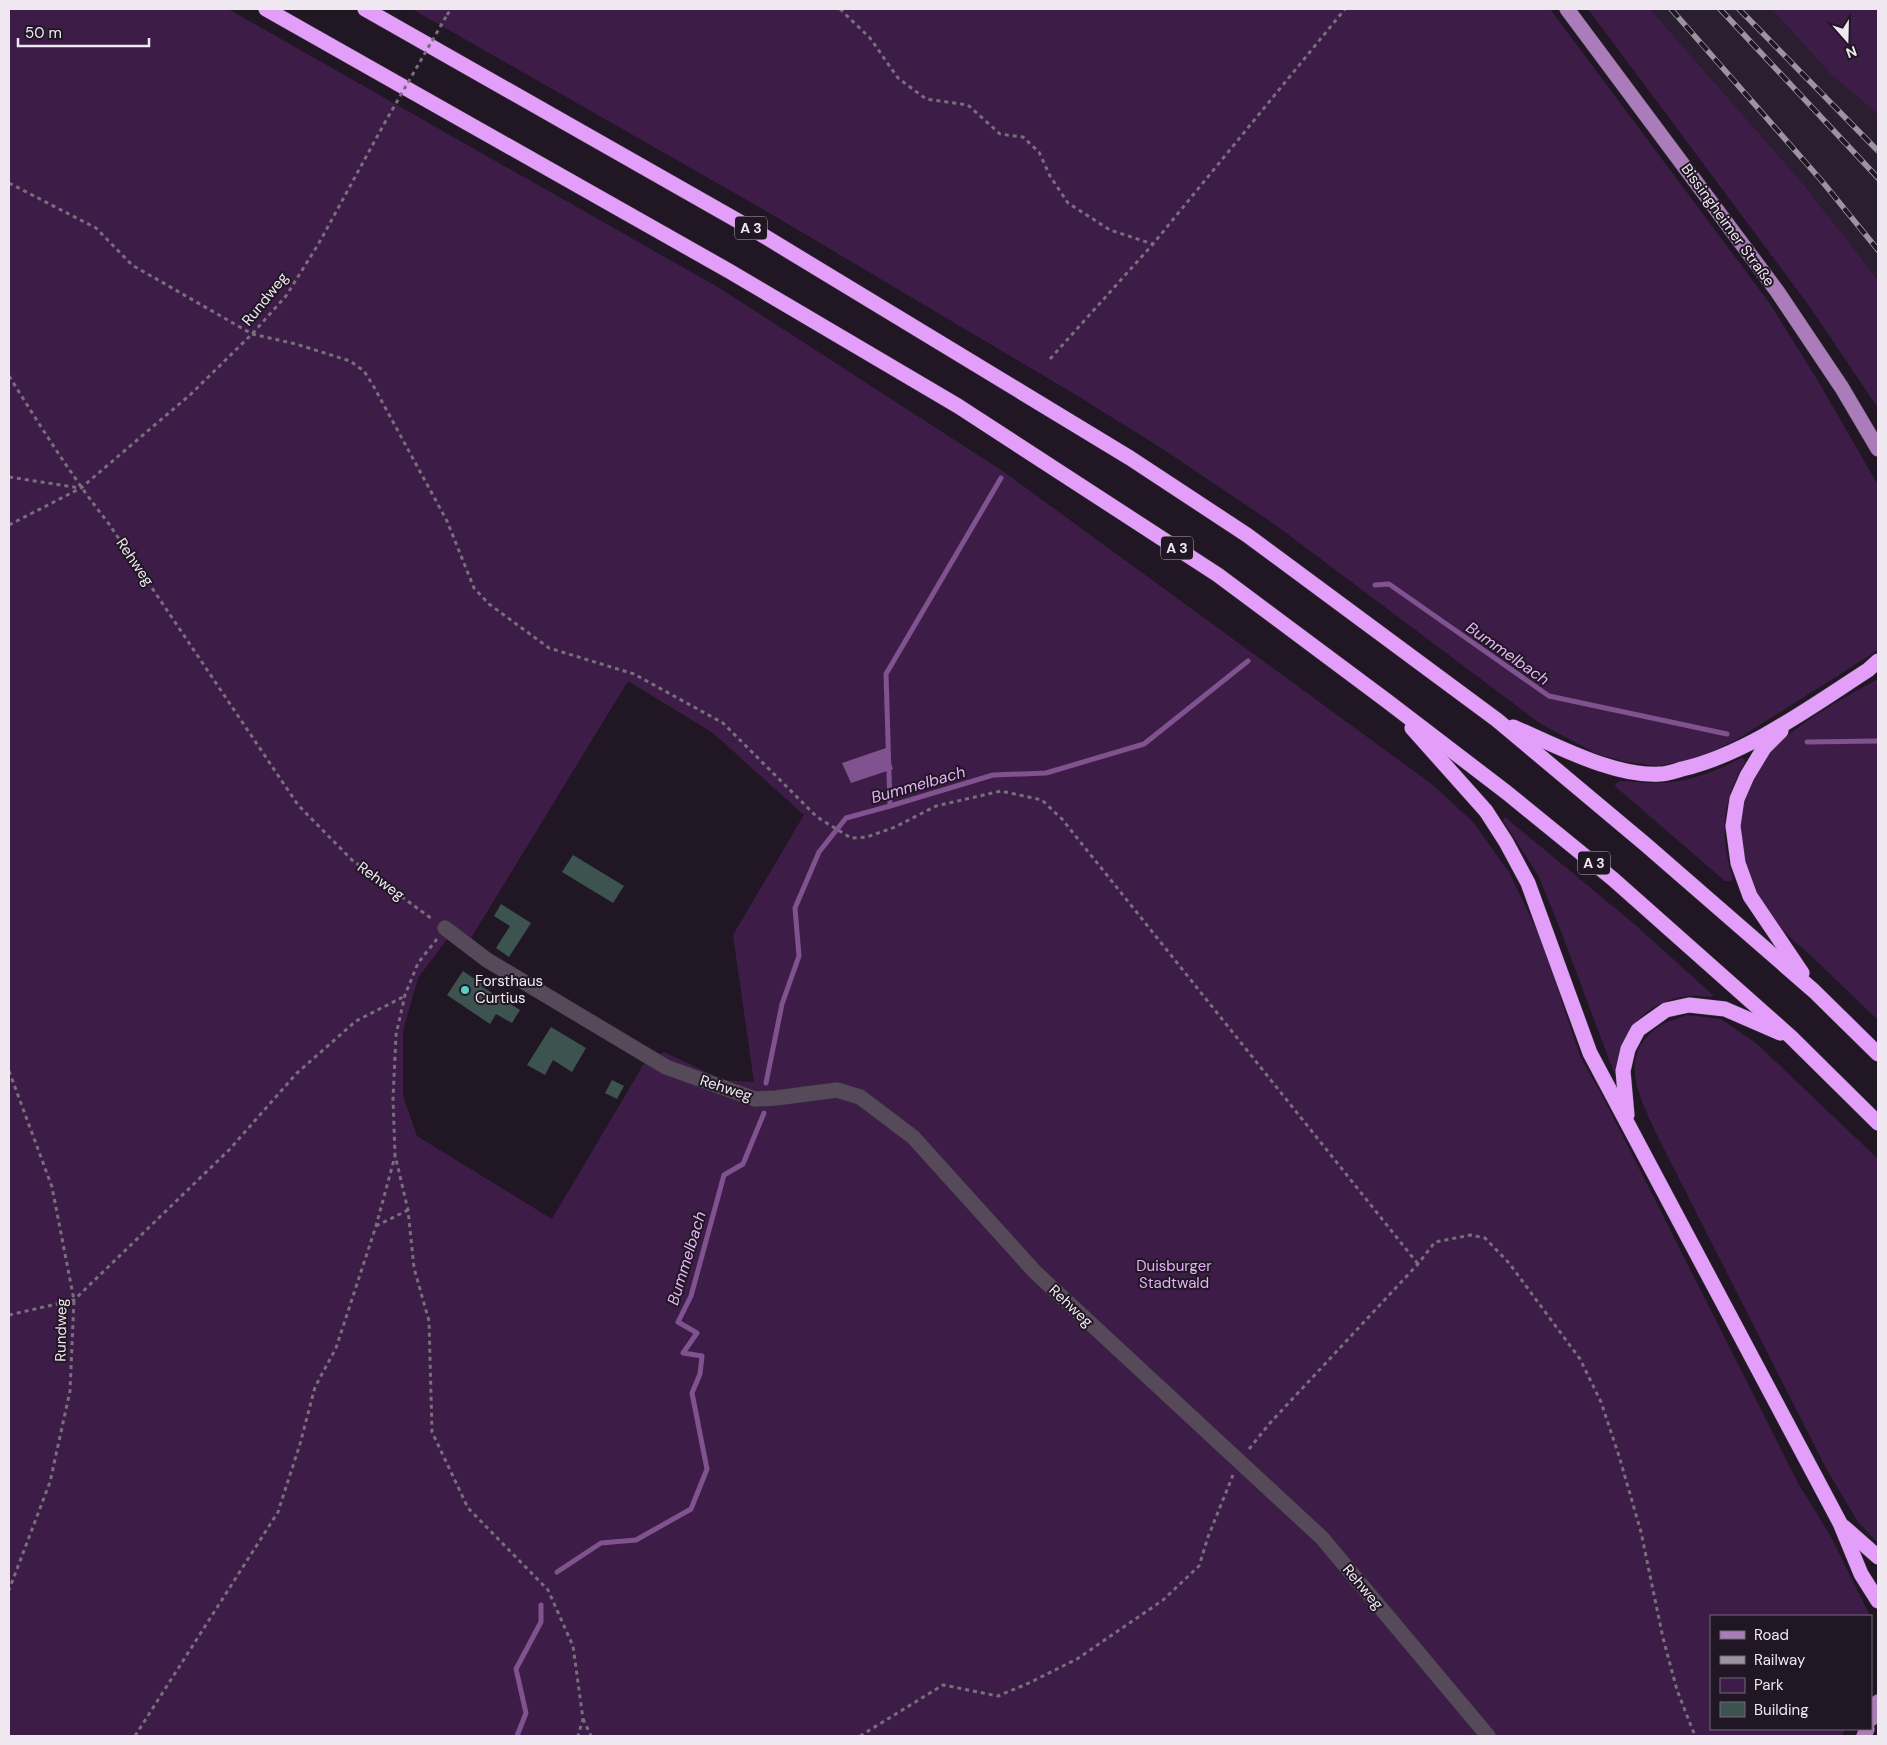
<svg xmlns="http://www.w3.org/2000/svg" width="1887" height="1745" font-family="'DM Sans',sans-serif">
<rect width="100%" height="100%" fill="#211724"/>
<path fill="#2c1e31" d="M1650,9H1878V280L1804,185Z"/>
<g fill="#3d1d48" fill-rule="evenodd">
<path d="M9,9H228L721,289L1004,472L1433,785L1473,822L1509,872L1541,939L1580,1056L1605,1101L1798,1483L1831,1537L1870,1616H1711V1729H1845L1842,1736H9ZM628,681L713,733L804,815L733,935L754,1082L723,1080L664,1052L645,1062L552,1219L417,1136L403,1096V1031L418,978L456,927L471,938Z"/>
<path d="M412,9H1550L1770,304L1818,381L1878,485V650L1736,740L1698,758L1658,766L1627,762L1597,754L1541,724L1277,526L1166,451L1073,393L766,211Z"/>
<path d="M1588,9H1650L1804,185L1878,280V408L1810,307Z"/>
<path d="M1772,9H1878V114L1831,74Z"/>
<path d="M1878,679V1020C1854,997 1831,975 1807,952C1796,942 1783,932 1774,921C1757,899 1745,872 1741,845C1730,755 1812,716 1878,679Z"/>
<path d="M1741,758L1745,759V762C1722,800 1719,836 1733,878L1730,881H1725L1615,786L1616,783L1620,781C1630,781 1641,783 1651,783C1683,784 1713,773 1741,758Z"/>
<path d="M1505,817L1634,924L1714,996C1705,998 1695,994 1687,996C1648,1001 1619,1030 1617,1068L1615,1071L1613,1070L1561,931L1539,877L1503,820Z"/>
<path d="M1687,1015L1721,1019L1757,1044L1878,1159V1543L1858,1522L1826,1468L1661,1143C1642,1102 1611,1053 1665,1023C1672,1020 1680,1018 1687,1015Z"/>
</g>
<path fill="#80528f" d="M886,748L893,769L851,783L842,763Z"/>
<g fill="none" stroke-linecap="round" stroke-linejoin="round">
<g stroke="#80528f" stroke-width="5">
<path d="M1375,585L1389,584L1549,696L1727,734"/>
<path d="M1807,742L1878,741"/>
<path d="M890,806L886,674L1001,478"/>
<path d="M766,1083L782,1004L799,956L795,908L819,852L846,818L890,806L993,775L1046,773L1144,744L1248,661"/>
<path d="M557,1572L601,1543L636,1540L691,1509L707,1469L692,1393L700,1374L702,1356L683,1353L697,1333L678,1322L691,1296L724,1175L743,1164L764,1113"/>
<path d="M517,1736L526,1713L516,1669L541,1622V1605"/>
</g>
</g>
<g fill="#3c5350">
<path d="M573,855L624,886L613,903L562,872Z"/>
<path d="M501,904L531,923L509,957L496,948L510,926L494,916Z"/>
<path d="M463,971L482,984L481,986L520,1010L512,1023L496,1014L490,1024L447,995Z"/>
<path d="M551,1027L586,1048L572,1072L553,1060L545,1075L527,1065Z"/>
<path d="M612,1080L624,1086L617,1099L605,1093Z"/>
</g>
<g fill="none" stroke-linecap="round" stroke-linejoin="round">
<g stroke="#38323b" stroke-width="16">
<path id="minor" d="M445,928L487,960L666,1067L755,1099L776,1098L837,1090L860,1097L913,1137L1035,1272L1322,1538L1488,1736"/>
</g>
<g stroke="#38323b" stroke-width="16">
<g id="major">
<path d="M1567,9L1777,291L1842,388L1878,449"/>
<path d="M1871,1719L1878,1702"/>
<path d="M1864,1736L1867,1729"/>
</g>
</g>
<g stroke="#38323b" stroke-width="16">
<g id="highway">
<path d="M266,9L729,271L958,406L1218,575L1387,701L1506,792L1613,879L1791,1037L1878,1123"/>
<path d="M365,9L754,230L1130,458L1247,535L1497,720L1645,844L1814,991L1878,1054"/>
<path d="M1513,727C1556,745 1613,777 1660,774C1667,774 1675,771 1682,769C1747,754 1812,706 1868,670L1878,661"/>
<path d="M1412,728L1486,811L1506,842L1528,883L1590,1053L1840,1523L1861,1574L1878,1601"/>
<path d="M1781,731L1764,748L1747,776L1737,799L1733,826L1738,863L1750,896L1802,973"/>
<path d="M1627,1115L1623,1071L1628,1049L1638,1030L1666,1010L1689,1005L1725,1009L1780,1033"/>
<path d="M1844,1527L1878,1557"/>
</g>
</g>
<g stroke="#776f7a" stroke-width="3" stroke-dasharray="4 4" stroke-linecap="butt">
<path d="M840,9L870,38L898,78L926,99L968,105L1000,134L1023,137L1039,152L1050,176L1068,203L1110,230L1153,244"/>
<path d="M447,15L451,9"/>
<path d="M9,183L96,228L132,265L252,334L296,344L350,361L364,371L374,387L447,521L474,588L489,604L549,648L634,674L723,723L817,817L851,838L867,837L895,827L936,806L1001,791L1042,800L1062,819L1418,1264"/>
<path d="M1050,359L1153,244L1345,9"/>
<path d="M9,376C41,427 72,477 109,524L298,805L352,860L432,919"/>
<path d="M9,477L80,488"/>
<path d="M9,525L81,488L191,394L252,334L286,296L319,243L384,124"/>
<path d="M437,939L418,963L405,995L396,1035L393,1099L395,1155L408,1210L414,1268L429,1321L432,1432L468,1508L548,1590L573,1646L583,1719L578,1736"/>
<path d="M9,1071L52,1187L74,1300L70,1391L50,1482L9,1590"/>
<path d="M376,1226L408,1210"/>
<path d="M9,1315L74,1300L230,1149L297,1073L356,1021L405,996"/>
<path d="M1249,1449L1270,1423L1418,1264L1435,1242L1471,1235L1485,1238L1509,1263L1580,1359L1601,1402L1619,1456L1641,1532L1663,1638L1677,1690L1695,1736"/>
<path d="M583,1719L591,1736"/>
<path d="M135,1736L278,1512L300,1444L315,1387L336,1348L376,1226L395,1156"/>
<path d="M860,1736L943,1685L998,1696L1029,1683L1077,1659L1163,1600L1199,1566L1208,1537L1233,1475"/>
</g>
<use href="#minor" stroke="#564a5a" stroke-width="15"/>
<use href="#major" stroke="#aa7cb9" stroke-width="15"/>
<use href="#highway" stroke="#e29ef8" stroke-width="15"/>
<g stroke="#9c949e" stroke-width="5.5">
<g id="rail">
<path d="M1671,9L1821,180L1878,250"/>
<path d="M1720,9L1878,178"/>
<path d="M1739,9L1878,151"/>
</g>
</g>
<use href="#rail" stroke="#211724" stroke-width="4" stroke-dasharray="11" stroke-linecap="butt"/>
<path stroke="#776f7a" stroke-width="3" stroke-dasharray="4 4" stroke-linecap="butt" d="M384,124L447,15"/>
</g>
<circle fill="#56cec3" stroke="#211724" stroke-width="2" cx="465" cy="990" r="5"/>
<g text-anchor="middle" stroke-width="4" stroke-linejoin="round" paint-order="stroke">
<g fill="#211724" stroke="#b1a9b4" stroke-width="1">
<rect x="735" y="216.5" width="32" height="23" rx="4"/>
<rect x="1161" y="536.5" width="32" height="23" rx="4"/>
<rect x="1578" y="851.5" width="32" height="23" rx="4"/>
</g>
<g font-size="14" font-weight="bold" fill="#efe8f1">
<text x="751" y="233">A 3</text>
<text x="1177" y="553">A 3</text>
<text x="1594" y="868">A 3</text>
</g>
<g font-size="15" fill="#efe8f1" stroke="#211724">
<text transform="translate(1728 225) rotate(54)" y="5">Bissingheimer Straße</text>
<text transform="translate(265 299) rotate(-51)" y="5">Rundweg</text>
<text transform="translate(135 562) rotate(56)" y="5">Rehweg</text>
<text transform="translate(381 881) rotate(36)" y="5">Rehweg</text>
<text transform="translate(726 1088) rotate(18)" y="5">Rehweg</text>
<text transform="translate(1071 1306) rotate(43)" y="5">Rehweg</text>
<text transform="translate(61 1330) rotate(-89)" y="5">Rundweg</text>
<text transform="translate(1363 1587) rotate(50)" y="5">Rehweg</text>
</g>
<g font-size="15" fill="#efe8f1" stroke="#211724" text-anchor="start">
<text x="475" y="986">Forsthaus<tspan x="475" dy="17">Curtius</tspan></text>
</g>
<g font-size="15" fill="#e4b1f6" stroke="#211724">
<text x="1174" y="1271">Duisburger<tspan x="1174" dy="17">Stadtwald</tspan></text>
</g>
<g font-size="16" font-style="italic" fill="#e7b4f9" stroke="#211724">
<text transform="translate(1508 653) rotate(35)" y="6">Bummelbach</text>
<text transform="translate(918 784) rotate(-16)" y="6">Bummelbach</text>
<text transform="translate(686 1258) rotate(-73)" y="6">Bummelbach</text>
</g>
</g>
<rect width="1887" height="1745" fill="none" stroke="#efe8f1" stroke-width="20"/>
<rect x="1710" y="1615" width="162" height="115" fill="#211724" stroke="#736b76"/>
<rect x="1720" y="1631" width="25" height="8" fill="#aa7cb9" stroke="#736b76"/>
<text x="1754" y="1640" font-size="15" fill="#efe8f1">Road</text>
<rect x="1720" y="1656" width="25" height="8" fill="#9c949e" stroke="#736b76"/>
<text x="1754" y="1665" font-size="15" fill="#efe8f1">Railway</text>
<rect x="1720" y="1678" width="25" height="15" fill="#3d1d48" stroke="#736b76"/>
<text x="1754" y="1690" font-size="15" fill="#efe8f1">Park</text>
<rect x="1720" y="1702" width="25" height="15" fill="#3c5350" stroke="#736b76"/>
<text x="1754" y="1715" font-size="15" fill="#efe8f1">Building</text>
<g transform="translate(1847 40) rotate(160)" stroke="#211724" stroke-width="4" paint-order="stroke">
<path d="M0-4L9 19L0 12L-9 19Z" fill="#efe8f1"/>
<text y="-8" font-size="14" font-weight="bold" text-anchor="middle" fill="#efe8f1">N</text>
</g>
<path d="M18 38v8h131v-8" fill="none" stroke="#efe8f1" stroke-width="2.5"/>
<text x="25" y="38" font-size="15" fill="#efe8f1" stroke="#211724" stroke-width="4" paint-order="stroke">50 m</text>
</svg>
